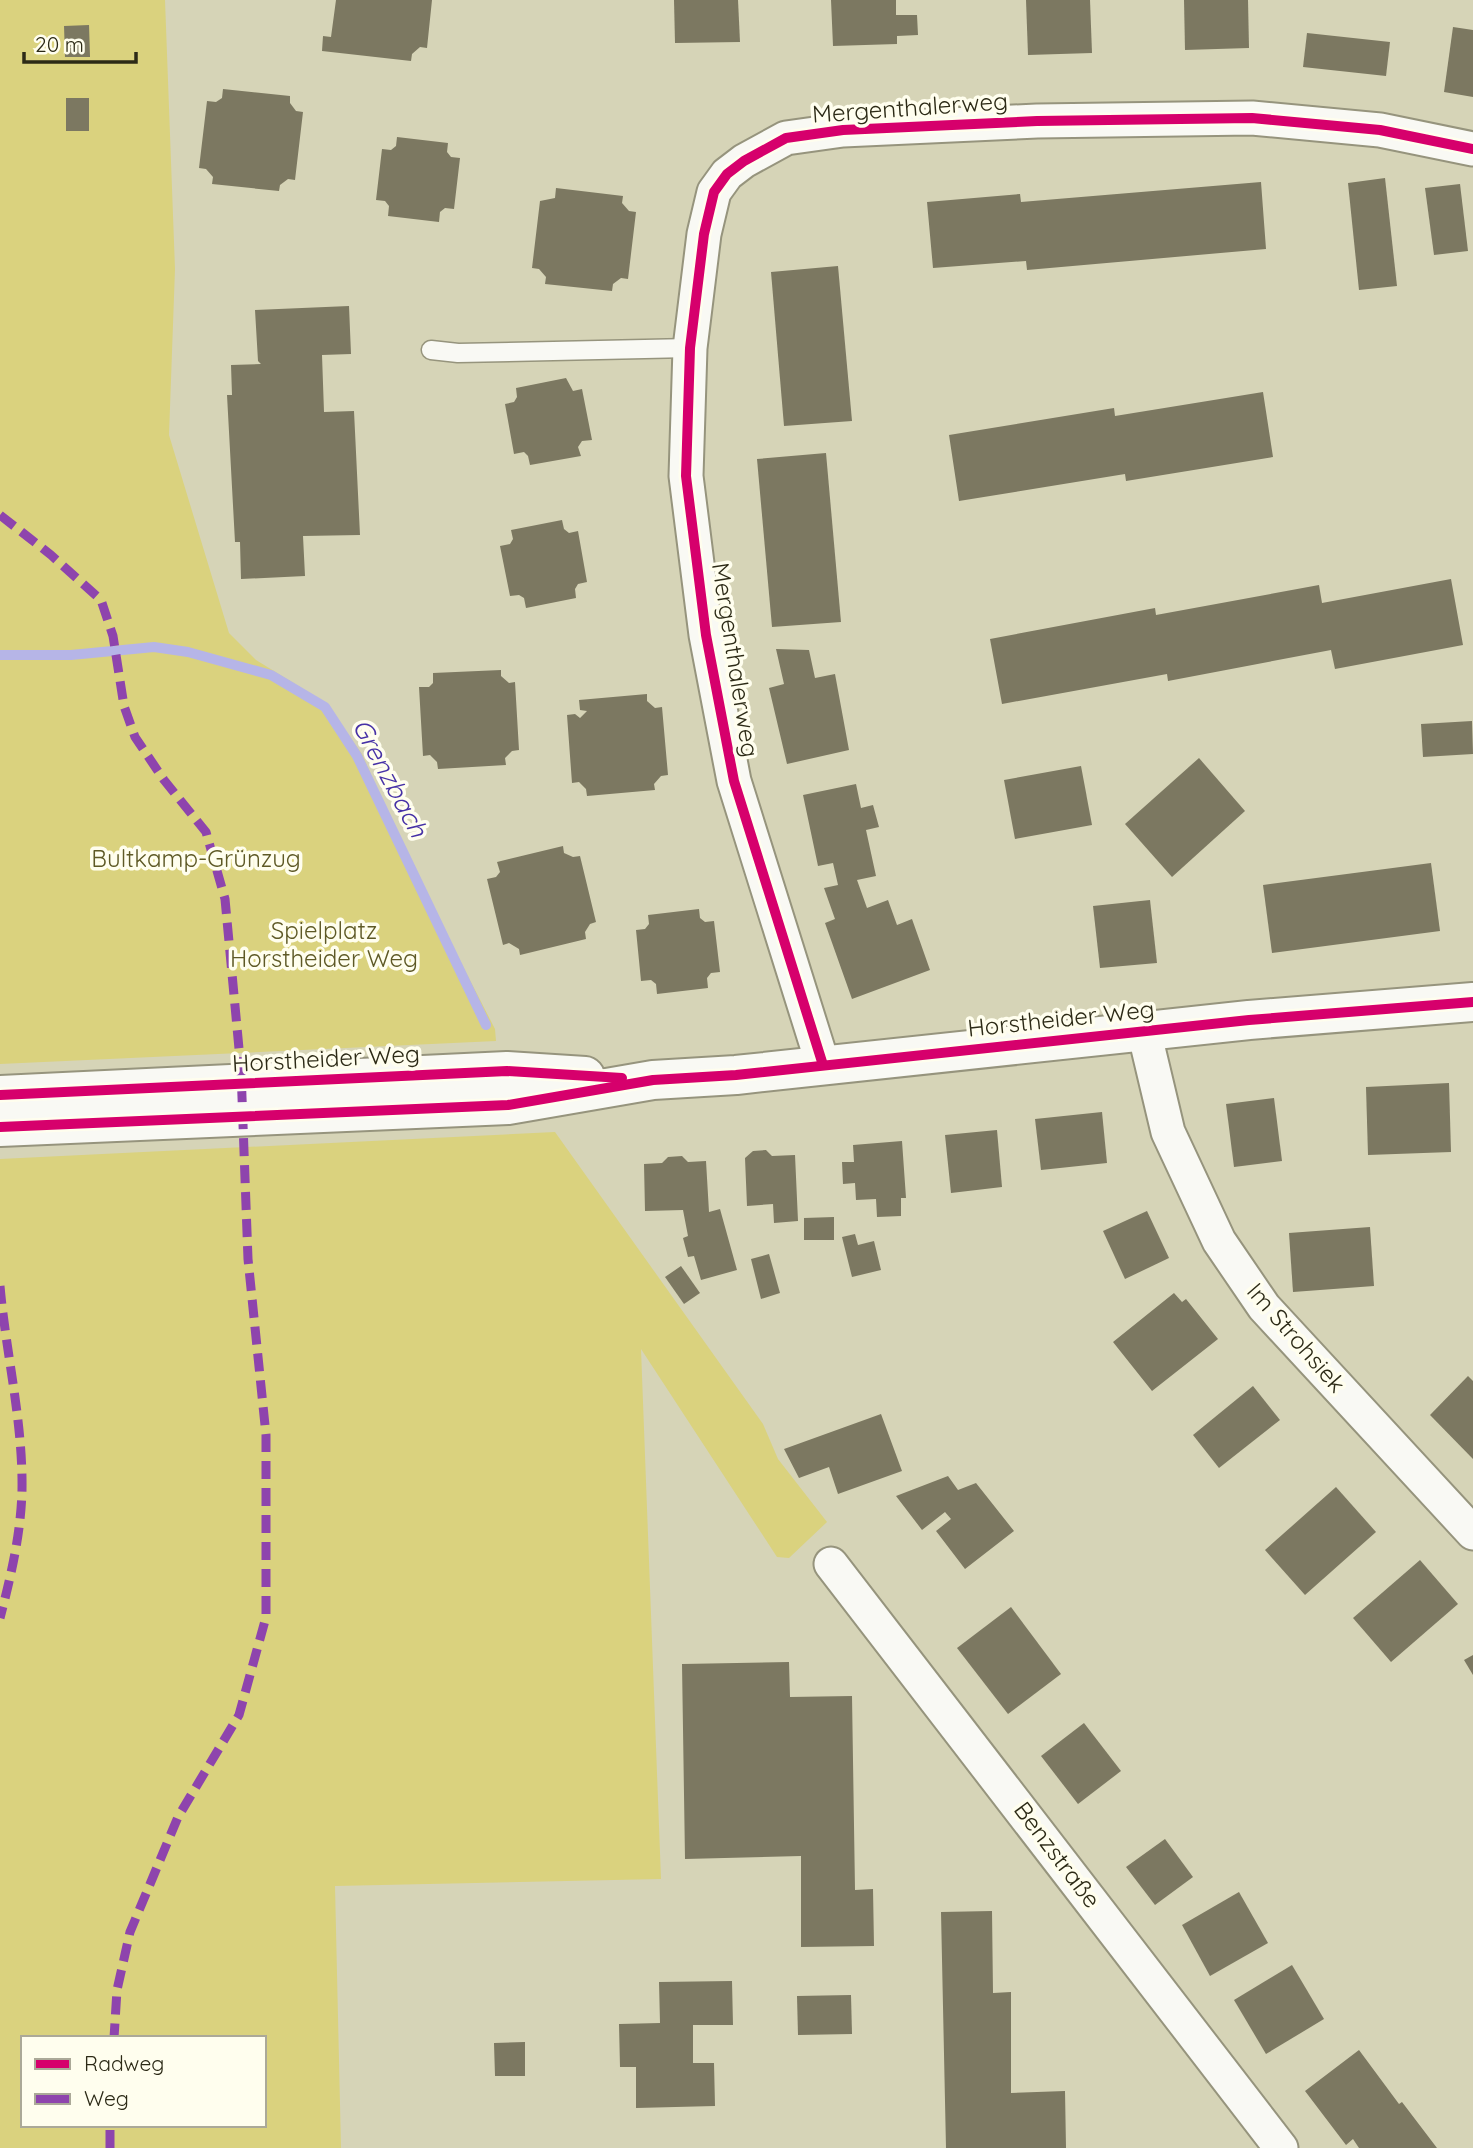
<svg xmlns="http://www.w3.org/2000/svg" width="1473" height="2148" font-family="Quicksand,sans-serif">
<rect width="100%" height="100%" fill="#d6d4b7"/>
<g fill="#dad27e" fill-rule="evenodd">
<path d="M0,0H165L175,269L169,435L229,633L256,660L326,703L362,754L410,863L495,1029L496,1041L0,1064Z"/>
<path d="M555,1132L763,1424L778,1459L827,1522L789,1558L777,1557L641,1349L661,1879L335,1886L341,2148H0V1159ZM23,2038H264V2125H23Z"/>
</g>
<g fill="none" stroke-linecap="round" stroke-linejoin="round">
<path stroke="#b6b5e7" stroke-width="10" d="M0,655H71L154,647L188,652L271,675L325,707L357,756L486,1025"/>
</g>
<g fill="#7c7861">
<path d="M336,0H432L427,48L420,47L412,54L411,61L322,51L323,36L331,37Z"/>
<path d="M674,0H738L740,42L675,43Z"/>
<path d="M831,0H896V15H917L918,35L897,36V44L833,46Z"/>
<path d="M1026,0H1090L1092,53L1028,55Z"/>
<path d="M1184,0H1248L1249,48L1185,50Z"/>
<path d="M89,25L90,57H65L64,26Z"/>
<path d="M1453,27L1473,30V97L1444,92Z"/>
<path d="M1307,33L1390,42L1386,76L1303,67Z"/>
<path d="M223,89L290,96V103L296,111L303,112L295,180L288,179L280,185L279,191L212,184L213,177L206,169L199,168L207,101L216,102L222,98Z"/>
<rect x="66" y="98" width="23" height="33"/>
<path d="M397,137L448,143L447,152L451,157L460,158L454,209L445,208L440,212L439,222L388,216L389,206L385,201L376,200L382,149L391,150L396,146Z"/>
<path d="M1385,178L1397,286L1359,290L1348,183Z"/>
<path d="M1261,182L1266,249L1027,270L1026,261L933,268L927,202L1020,194L1021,202Z"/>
<path d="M1460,184L1468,251L1434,255L1425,188Z"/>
<path d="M556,188L623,196L622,203L629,211L636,212L628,279L621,278L613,284L612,291L545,284L546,277L539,269L532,268L540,201L555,198Z"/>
<path d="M838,266L852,421L784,426L771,272Z"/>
<path d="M349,306L351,354L322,355L324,412L354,411L360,535L303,536L305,576L241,579L240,542H235L227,395H232L231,365L261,364L258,361L255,310Z"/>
<path d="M566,378L573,391L582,389L592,440L582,441L578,447L581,456L530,465L528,456L524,452L514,454L505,404L514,402L517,397L516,388Z"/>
<path d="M1263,392L1273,457L1126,481L1125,474L959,501L949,435L1114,408L1115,416Z"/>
<path d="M826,453L841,622L772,627L757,459Z"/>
<path d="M562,520L564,529L569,533L578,531L587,582L578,584L575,589L576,598L526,608L524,598L519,595L510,596L500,546L510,544L513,539L511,530Z"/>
<path d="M1451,579L1463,645L1335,669L1331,650L1168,681L1167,674L1002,704L990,639L1155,608L1156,615L1319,585L1322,603Z"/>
<path d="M776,649L809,650L815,678L835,674L849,750L787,764L769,688L784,684Z"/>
<path d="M501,670V676L509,683L515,682L519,750L512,751L505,758L506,765L438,769L437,762L430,755L423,756L419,687H429L433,683V673Z"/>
<path d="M647,694V701L655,708L662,707L668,775L661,776L654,784L655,790L587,796L586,789L579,782L572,783L567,715L575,714L580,718L587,711L580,710L579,700Z"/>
<path d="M1472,721L1473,754L1423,757L1421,724Z"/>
<path d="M1199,758L1245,811L1172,877L1125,824Z"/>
<path d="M1081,766L1092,825L1015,839L1004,780Z"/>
<path d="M856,784L861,808L873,805L879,827L866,830L876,876L857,880L867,908L888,900L897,925L912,919L930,970L852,999L825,923L835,919L824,888L838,885L833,863L818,866L803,795Z"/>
<path d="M563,846L564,853L573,857L580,856L596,922L590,924L585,932L586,939L520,955L519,949L509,943L503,945L487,879L496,877L500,872L497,862Z"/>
<path d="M1431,863L1440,931L1272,953L1263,885Z"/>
<path d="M1150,900L1157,963L1100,968L1093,906Z"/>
<path d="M699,909L700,918L705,922L714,921L720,972L711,973L707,978L708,988L657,994L656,984L651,980L641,981L636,930L645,929L649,924L648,915Z"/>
<path d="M1449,1083L1451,1152L1368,1155L1366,1087Z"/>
<path d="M1274,1098L1282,1161L1234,1167L1226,1104Z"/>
<path d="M1102,1112L1107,1163L1041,1170L1035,1119Z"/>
<path d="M997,1130L1002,1187L951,1193L945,1135Z"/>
<path d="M902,1141L906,1198H901V1216L877,1217L876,1199L856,1200L855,1183L843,1184L842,1162H854L853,1145Z"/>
<path d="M766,1150L772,1156L795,1155L798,1221L774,1223L773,1204L747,1206L745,1158L753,1151Z"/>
<path d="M682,1156L688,1162L706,1161L709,1212L720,1209L737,1270L701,1280L694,1256L688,1257L683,1238L688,1236L683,1210L645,1211L644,1164L662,1163L668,1157Z"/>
<path d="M1147,1211L1169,1258L1125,1279L1103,1231Z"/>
<path d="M834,1217V1240H804V1218Z"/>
<path d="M1370,1227L1374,1286L1293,1292L1289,1233Z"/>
<path d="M855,1234L858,1245L874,1241L881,1270L852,1277L842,1237Z"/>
<path d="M769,1254L780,1293L761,1299L751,1259Z"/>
<path d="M681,1266L700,1293L684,1304L665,1277Z"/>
<path d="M1174,1293L1182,1302L1186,1299L1218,1339L1152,1391L1113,1342Z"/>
<path d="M1468,1376L1473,1381V1459L1430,1415Z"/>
<path d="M1253,1386L1280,1420L1219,1468L1193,1435Z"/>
<path d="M881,1414L902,1471L838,1494L829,1467L799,1478L784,1449Z"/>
<path d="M948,1476L958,1490L976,1483L1014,1531L965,1569L936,1531L951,1519L945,1512L922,1530L896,1496Z"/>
<path d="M1336,1487L1376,1532L1305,1595L1265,1550Z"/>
<path d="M1420,1560L1458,1604L1391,1662L1353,1618Z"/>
<path d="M1011,1607L1061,1674L1008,1714L957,1648Z"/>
<path d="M1473,1655V1675L1464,1660Z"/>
<path d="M789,1662L790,1697L852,1696L855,1890L873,1889L874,1946L801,1947V1856L685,1859L682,1664Z"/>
<path d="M1084,1723L1121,1771L1078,1804L1041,1756Z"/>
<path d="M1165,1839L1193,1877L1155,1905L1126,1867Z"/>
<path d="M1239,1892L1268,1943L1210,1976L1182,1925Z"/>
<path d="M992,1911L993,1993L1011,1992V2093L1065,2091L1066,2148H946L941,1912Z"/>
<path d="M1292,1965L1324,2019L1266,2054L1234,2000Z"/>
<path d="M732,1981L733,2025H693V2063H714L715,2106L636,2108V2067H620L619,2024L660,2023L659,1982Z"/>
<path d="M851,1995L852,2034L798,2035L797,1996Z"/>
<path d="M525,2042V2076H495L494,2043Z"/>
<path d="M1359,2050L1399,2104L1402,2102L1437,2148H1359L1353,2139L1346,2145L1305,2091Z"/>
</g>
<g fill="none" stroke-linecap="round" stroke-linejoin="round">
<g stroke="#96947d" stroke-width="21">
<path id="service" d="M431,350L458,353L690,348"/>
</g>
<g stroke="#96947d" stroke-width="37">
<g id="minor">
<path d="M1144,1031L1168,1132L1219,1241L1264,1307L1473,1533"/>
<path d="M823,1065L734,781L706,635L686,476L690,348L704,234L714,192L727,174L744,161L786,138L843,130L1037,121L1252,118L1380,130L1473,149"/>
<path d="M831,1564L1281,2148"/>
</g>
</g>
<g stroke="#96947d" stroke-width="42">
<g id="tertiary">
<path d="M0,1095L507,1071L585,1076"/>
<path d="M0,1127L508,1105L653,1080L736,1075L1249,1020L1473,1002"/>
</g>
</g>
<use href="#service" stroke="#f9f9f4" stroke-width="18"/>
<use href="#minor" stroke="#f9f9f4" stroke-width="33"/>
<use href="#tertiary" stroke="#f9f9f4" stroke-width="38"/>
<g stroke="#8e44ad" stroke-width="9" stroke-dasharray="18 9" stroke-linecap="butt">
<path d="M0,515L51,555L101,600L113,636L124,706L135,737L164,780L206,832L225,899L241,1070L248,1259L266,1435V1617L239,1715L178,1817L130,1932L117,1990L114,2038"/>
<path d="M0,1286C6,1354 23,1421 22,1490C21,1533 11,1576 0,1618"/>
<path d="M110,2148V2125"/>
</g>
<g stroke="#fffeee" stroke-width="15">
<g id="cycleway">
<path d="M823,1065L734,781L706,635L686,476L690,348L704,234L714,192L727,174L744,161L786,138L843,130L1037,121L1252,118L1380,130L1473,149"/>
<path d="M0,1095L507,1071L622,1078"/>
<path d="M0,1127L508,1105L653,1080L736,1075L1249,1020L1473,1002"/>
</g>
</g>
<use href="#cycleway" stroke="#d6006c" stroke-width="10"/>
</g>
<g text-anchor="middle" stroke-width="7" stroke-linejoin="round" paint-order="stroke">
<g font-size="24" fill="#2c2a16" stroke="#fffeee">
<text transform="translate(910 108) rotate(-4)" y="8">Mergenthalerweg</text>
<text transform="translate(735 660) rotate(81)" y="8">Mergenthalerweg</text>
<text transform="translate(1061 1019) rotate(-6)" y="8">Horstheider Weg</text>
<text transform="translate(326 1059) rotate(-3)" y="8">Horstheider Weg</text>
<text transform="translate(1296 1338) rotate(49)" y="8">Im Strohsiek</text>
<text transform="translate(1057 1855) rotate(53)" y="8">Benzstraße</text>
</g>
<g font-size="24" fill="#5e5926" stroke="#fffeee">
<text x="196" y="867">Bultkamp-Grünzug</text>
<text x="324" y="939">Spielplatz<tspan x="324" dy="28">Horstheider Weg</tspan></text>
</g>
<g font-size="26" font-style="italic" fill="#4631a6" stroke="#fffeee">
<text transform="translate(390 778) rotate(62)" y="9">Grenzbach</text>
</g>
</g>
<rect x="21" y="2036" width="245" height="91" fill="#fffeee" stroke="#aba998" stroke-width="2"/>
<rect x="35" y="2059" width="35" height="10" fill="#d6006c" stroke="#aba998" stroke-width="2"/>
<text x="84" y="2071" font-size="21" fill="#2c2a16">Radweg</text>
<rect x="35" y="2094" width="35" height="10" fill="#8e44ad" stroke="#aba998" stroke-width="2"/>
<text x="84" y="2106" font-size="21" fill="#2c2a16">Weg</text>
<path d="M24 52v10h112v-10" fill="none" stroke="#2c2a16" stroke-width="3.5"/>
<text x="35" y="52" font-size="21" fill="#2c2a16" stroke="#fffeee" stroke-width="5" paint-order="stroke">20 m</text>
</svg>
